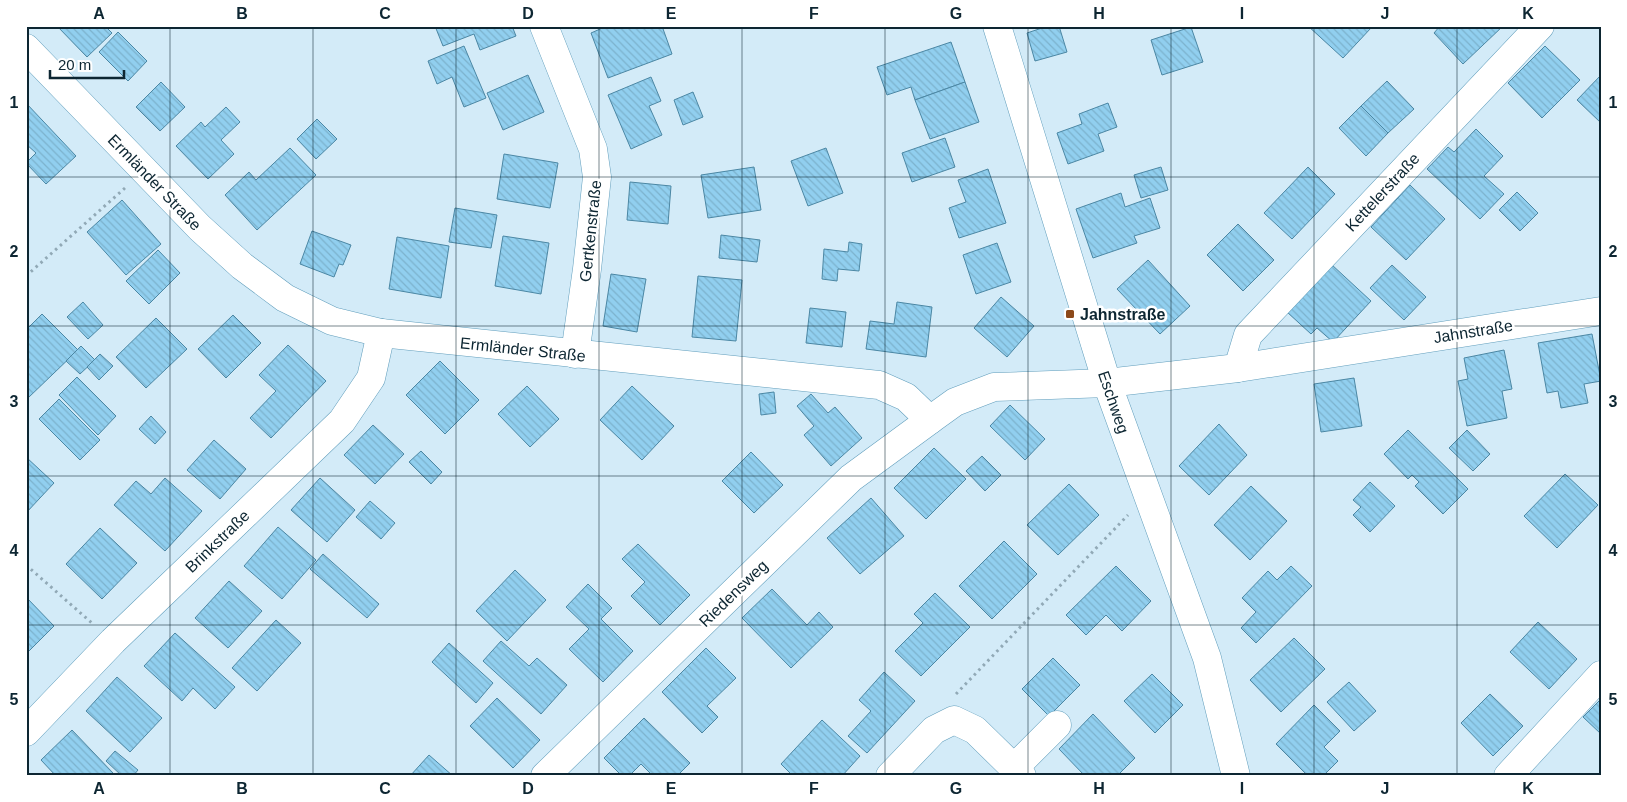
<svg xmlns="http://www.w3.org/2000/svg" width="1627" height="802" font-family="Helvetica,sans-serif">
<defs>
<pattern id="building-back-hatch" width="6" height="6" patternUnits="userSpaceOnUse" patternTransform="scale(1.25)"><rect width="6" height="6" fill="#91cfef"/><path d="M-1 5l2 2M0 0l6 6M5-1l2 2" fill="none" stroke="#7cb2cd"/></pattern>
</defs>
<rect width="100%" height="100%" fill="#d3ebf8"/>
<g fill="url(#building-back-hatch)" stroke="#4b87a4">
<path d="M57,26H105L112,33L87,57Z"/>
<path d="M435,26H512L516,36L480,50L474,34L443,46Z"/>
<path d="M607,26H662L672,54L608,78L591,33Z"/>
<path d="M1048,26H1059L1067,52L1035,61L1027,33Z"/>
<path d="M1308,26H1369L1371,28L1343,58Z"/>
<path d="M1440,26H1503L1463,64L1434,33Z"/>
<path d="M1191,27L1203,62L1162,75L1151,40Z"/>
<path d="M118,32L147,61L128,81L99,52Z"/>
<path d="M951,42L965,82L915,100L911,87L887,95L877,67Z"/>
<path d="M464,46L486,98L464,107L452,77L437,84L428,61Z"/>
<path d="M1545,46L1580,80L1542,118L1508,83Z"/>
<path d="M528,75L544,112L503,130L487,93Z"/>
<path d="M1601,75V123L1577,100Z"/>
<path d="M651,77L661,101L649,106L662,135L631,149L608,95Z"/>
<path d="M1387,81L1414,109L1388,133L1361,106Z"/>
<path d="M161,82L185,107L160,131L136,107Z"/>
<path d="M965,82L979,122L930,139L915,100Z"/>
<path d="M693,92L703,117L683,125L674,100Z"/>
<path d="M26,103L76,156L46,184L26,163L36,153L26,144Z"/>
<path d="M1108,103L1117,127L1098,134L1104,151L1068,164L1057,133L1082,124L1079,114Z"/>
<path d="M1361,106L1388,133L1366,156L1339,128Z"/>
<path d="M226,107L240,122L221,140L234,154L208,179L176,146L201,122L205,127Z"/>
<path d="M317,119L337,139L316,159L297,139Z"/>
<path d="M1476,129L1503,156L1484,176L1504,194L1480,219L1427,169L1448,147L1454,152Z"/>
<path d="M945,138L955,167L912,182L902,153Z"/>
<path d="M290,148L316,175L257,230L225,195L249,172L256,180Z"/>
<path d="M826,148L843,193L808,206L791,161Z"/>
<path d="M504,154L558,163L550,208L497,199Z"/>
<path d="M754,167L761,210L708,218L701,175Z"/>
<path d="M1161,167L1168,190L1141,198L1134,175Z"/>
<path d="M1308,167L1335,194L1292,239L1264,213Z"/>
<path d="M988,169L1006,223L959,238L949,208L966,202L958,180Z"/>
<path d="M630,182L671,186L668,224L627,220Z"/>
<path d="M1410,185L1445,219L1406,260L1371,227Z"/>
<path d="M1517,192L1538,213L1520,231L1499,210Z"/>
<path d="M1121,193L1125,207L1150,198L1160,228L1134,236L1137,243L1093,258L1076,209Z"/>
<path d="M122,200L161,244L126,275L87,232Z"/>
<path d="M455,208L497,215L491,248L449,242Z"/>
<path d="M1238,224L1274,260L1243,291L1207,255Z"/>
<path d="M312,231L351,245L343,265L339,264L334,277L300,264Z"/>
<path d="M721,235L760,240L757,262L719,258Z"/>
<path d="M503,236L549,243L541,294L495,286Z"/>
<path d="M397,237L449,246L441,298L389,289Z"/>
<path d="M849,242L862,244L859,271L838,269L837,281L822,279L824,249L848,252Z"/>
<path d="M997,243L1011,282L976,294L963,255Z"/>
<path d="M158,250L180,273L149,304L126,281Z"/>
<path d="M1148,260L1190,306L1160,334L1117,289Z"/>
<path d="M1331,264L1371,301L1333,342L1317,328L1311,334L1287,312Z"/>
<path d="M1392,265L1426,297L1404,320L1370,288Z"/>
<path d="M611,274L646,279L637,332L603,326Z"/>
<path d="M698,276L742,280L736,341L692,337Z"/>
<path d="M1001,297L1034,326L1007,357L974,328Z"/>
<path d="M83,302L103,325L88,339L67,317Z"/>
<path d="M897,302L932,307L926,357L866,349L870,321L894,324Z"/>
<path d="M810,308L846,312L842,347L806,343Z"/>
<path d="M42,314L78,350L28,398L26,396V330Z"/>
<path d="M233,315L261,343L226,378L198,349Z"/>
<path d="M156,318L187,349L146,388L116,357Z"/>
<path d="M1592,334L1601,381L1584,384L1588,403L1561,408L1558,391L1547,393L1538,343Z"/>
<path d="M288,345L326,381L271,438L250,418L276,391L259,375Z"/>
<path d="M81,346L95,360L80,374L66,361Z"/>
<path d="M1504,350L1512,389L1502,391L1507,418L1467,426L1458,381L1468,379L1464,358Z"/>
<path d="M100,354L113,366L99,380L87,367Z"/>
<path d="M440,361L479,400L445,434L406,395Z"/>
<path d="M77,377L116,416L98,435L59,395Z"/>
<path d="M1354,378L1362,426L1321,432L1314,384Z"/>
<path d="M527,386L559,419L530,447L498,414Z"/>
<path d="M632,386L674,426L642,460L600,420Z"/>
<path d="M774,392L776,413L761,415L759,394Z"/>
<path d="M811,394L828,413L835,407L862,438L831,466L804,435L814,426L797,406Z"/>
<path d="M59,399L100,440L80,460L39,419Z"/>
<path d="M1010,405L1045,439L1025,460L990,426Z"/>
<path d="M151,416L166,432L155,444L139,429Z"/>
<path d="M1219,424L1247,455L1209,495L1179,466Z"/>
<path d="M373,425L404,454L375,484L344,455Z"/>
<path d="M1408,430L1468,489L1443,514L1415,486L1419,482L1412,475L1408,479L1384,454Z"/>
<path d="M1467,430L1490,454L1473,471L1449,448Z"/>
<path d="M214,440L246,469L220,499L187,470Z"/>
<path d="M934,448L966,479L926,519L894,488Z"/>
<path d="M421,451L442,472L431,484L409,462Z"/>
<path d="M751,452L783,485L754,513L722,481Z"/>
<path d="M982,456L1001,475L985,491L966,471Z"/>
<path d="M26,457L54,483L26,513Z"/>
<path d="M1565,474L1598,505L1557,548L1524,516Z"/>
<path d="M165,478L202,511L165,551L114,505L136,481L151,494Z"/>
<path d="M320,478L355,510L327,542L291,510Z"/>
<path d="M1370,482L1395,506L1370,532L1353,515L1361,507L1353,500Z"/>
<path d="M1069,484L1099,515L1058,555L1027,525Z"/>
<path d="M1251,486L1287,521L1250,560L1214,525Z"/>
<path d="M871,498L904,536L860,574L827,538Z"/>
<path d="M370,501L395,523L381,539L356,517Z"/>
<path d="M278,527L316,560L282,599L244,566Z"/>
<path d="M100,528L137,563L102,599L66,564Z"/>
<path d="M1004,541L1037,574L992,619L959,586Z"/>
<path d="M638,544L690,595L660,625L631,596L645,582L622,559Z"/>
<path d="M323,554L379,604L367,618L310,569Z"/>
<path d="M1116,566L1151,601L1122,631L1106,615L1086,635L1066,615Z"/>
<path d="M1291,566L1312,586L1256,643L1241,628L1256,612L1242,598L1268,571L1277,580Z"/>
<path d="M515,570L546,600L507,641L476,611Z"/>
<path d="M229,581L262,611L228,648L195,618Z"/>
<path d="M588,584L612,608L601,619L633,651L603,682L569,649L589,629L566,607Z"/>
<path d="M772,589L807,625L819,612L833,627L791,668L742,618Z"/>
<path d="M935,593L970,627L921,676L895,651L923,623L914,614Z"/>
<path d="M26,597L54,626L26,654Z"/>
<path d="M276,620L301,643L257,691L232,668Z"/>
<path d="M1538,622L1577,659L1549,689L1510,652Z"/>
<path d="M175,633L235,687L215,709L193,688L182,701L144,666Z"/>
<path d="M1294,638L1325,669L1281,712L1250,680Z"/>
<path d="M501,641L529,666L537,658L567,685L541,714L483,661Z"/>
<path d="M449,643L493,683L476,703L432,662Z"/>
<path d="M706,648L736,678L707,706L718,717L702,733L662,692Z"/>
<path d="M1053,658L1080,685L1049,716L1022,689Z"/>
<path d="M884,672L915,701L867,753L848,736L871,711L859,700Z"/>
<path d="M1152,674L1183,705L1155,733L1124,701Z"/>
<path d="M117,677L162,718L130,752L86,711Z"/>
<path d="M1349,682L1376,711L1354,731L1327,702Z"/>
<path d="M1490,694L1523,726L1493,756L1461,723Z"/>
<path d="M497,698L540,740L513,768L470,726Z"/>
<path d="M1601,699V734L1583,717Z"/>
<path d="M1314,705L1340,731L1324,747L1338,761L1323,776H1308L1276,744Z"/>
<path d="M1093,714L1135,758L1117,776H1085L1059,749Z"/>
<path d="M644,718L690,763L677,776H653L641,764L629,776H622L604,758Z"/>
<path d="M822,720L860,756L842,776H793L781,764Z"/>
<path d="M72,730L113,773L110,776H56L41,760Z"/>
<path d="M115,751L138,770L133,776H122L106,761Z"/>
<path d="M429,755L453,776H410Z"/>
</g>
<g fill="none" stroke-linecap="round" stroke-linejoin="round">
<g stroke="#619ebc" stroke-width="29">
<g id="minor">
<path d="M544,26L593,149L597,177L587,269L575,354"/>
<path d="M997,26L1107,383L1207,658L1236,776"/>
<path d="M26,48L200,228L242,266L285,298L332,321L381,333L879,385L906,397L930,420L955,402L994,387L1107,383L1238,368L1601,311"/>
<path d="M1238,368L1248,335L1540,26"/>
<path d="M26,732L113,641L342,421L371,378L381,333"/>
<path d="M1014,768L1057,725"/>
<path d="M545,776L851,478L930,420"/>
<path d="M890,776L934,730L954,720L975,730L1022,776"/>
<path d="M1508,776L1601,675"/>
</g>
</g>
<g stroke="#91a9b6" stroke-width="3" stroke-dasharray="2.5 4" stroke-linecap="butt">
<path d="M26,276L125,188"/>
<path d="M26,565L93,624"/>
<path d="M956,694L1128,515"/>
</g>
<use href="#minor" stroke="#fff" stroke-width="28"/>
</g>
<path fill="none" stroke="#0d2632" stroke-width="1" stroke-opacity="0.55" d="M170,26V776M313,26V776M456,26V776M599,26V776M742,26V776M885,26V776M1028,26V776M1171,26V776M1314,26V776M1457,26V776M26,177H1601M26,326H1601M26,476H1601M26,625H1601"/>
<rect fill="#8c491a" stroke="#fff" stroke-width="2" x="1065" y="309" width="10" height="10" rx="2.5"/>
<g text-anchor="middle" stroke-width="5" stroke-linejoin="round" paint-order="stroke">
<g font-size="16" fill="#0d2632" stroke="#fff">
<text transform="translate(155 182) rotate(46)" y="6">Ermländer Straße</text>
<text transform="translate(1382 192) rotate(-47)" y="6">Kettelerstraße</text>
<text transform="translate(590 231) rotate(-84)" y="6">Gertkenstraße</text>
<text transform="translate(1473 331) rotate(-9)" y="6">Jahnstraße</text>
<text transform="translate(523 349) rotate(6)" y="6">Ermländer Straße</text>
<text transform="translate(1114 402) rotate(71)" y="6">Eschweg</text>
<text transform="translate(217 541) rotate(-44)" y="6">Brinkstraße</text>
<text transform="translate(733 593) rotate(-44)" y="6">Riedensweg</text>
</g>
<g font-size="16" font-weight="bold" fill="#0d2632" stroke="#fff" text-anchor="start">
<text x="1080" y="320">Jahnstraße</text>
</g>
</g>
<rect width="1627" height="802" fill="none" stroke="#ffffff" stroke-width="55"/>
<path d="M50 70v8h74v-8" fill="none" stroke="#0d2632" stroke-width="2.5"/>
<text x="58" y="70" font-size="15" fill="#0d2632" stroke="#ffffff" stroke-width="4" paint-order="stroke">20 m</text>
<rect x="28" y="28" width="1572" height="746" fill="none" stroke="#0d2632" stroke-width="2"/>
<g font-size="16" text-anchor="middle" font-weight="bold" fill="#0d2632">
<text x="99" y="19">A</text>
<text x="242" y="19">B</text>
<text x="385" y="19">C</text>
<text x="528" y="19">D</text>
<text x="671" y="19">E</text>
<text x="814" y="19">F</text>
<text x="956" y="19">G</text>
<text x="1099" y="19">H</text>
<text x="1242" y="19">I</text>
<text x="1385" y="19">J</text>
<text x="1528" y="19">K</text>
<text x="14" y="108">1</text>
<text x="1613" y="108">1</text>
<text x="14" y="257">2</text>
<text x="1613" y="257">2</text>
<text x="14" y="407">3</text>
<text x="1613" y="407">3</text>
<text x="14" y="556">4</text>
<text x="1613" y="556">4</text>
<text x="14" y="705">5</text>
<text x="1613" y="705">5</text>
<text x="99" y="794">A</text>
<text x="242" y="794">B</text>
<text x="385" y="794">C</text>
<text x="528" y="794">D</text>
<text x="671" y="794">E</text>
<text x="814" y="794">F</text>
<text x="956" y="794">G</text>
<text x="1099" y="794">H</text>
<text x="1242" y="794">I</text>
<text x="1385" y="794">J</text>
<text x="1528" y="794">K</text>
</g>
</svg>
